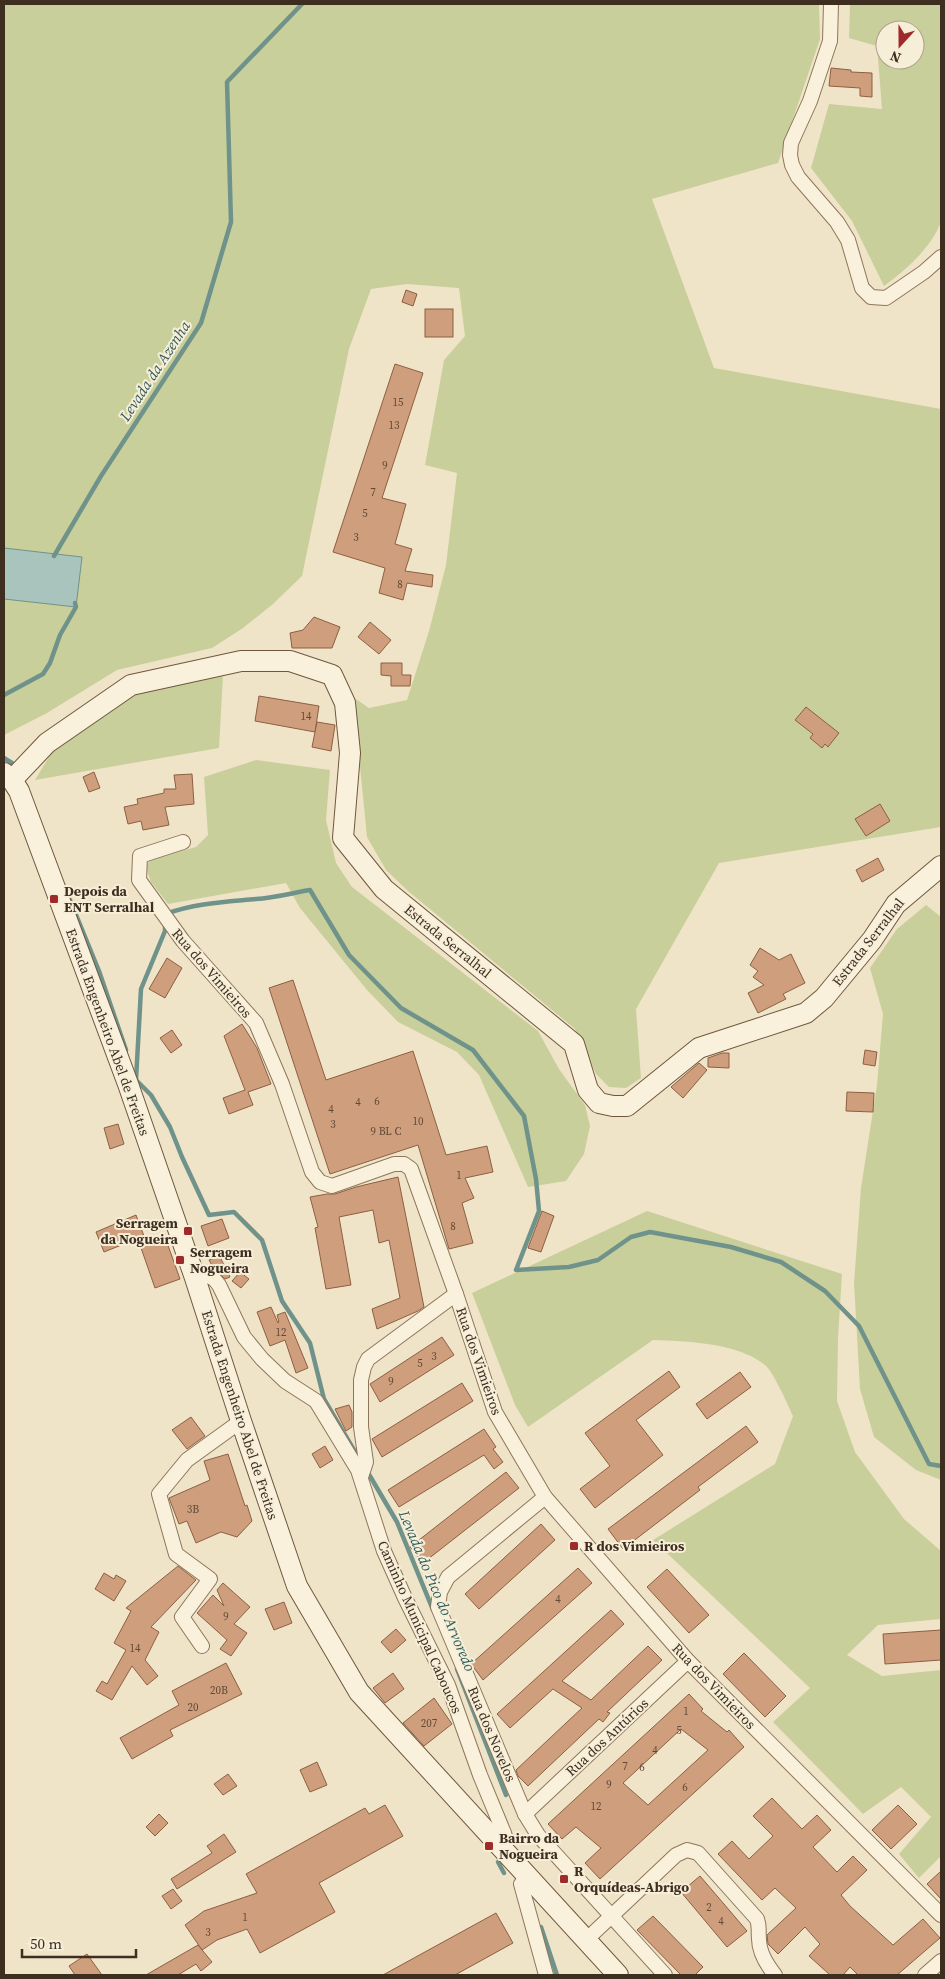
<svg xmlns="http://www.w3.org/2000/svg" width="945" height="1979" font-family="'Source Serif 4',serif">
<rect width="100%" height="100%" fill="#f0e4c8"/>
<g fill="#c9cf9b" fill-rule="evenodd">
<path d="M4,4H819L820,39L778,163L652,199L714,368L941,409V827L719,863L636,1009L641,1078L626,1088L609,1087L596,1074L575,1029L408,891L386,870L367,837L353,697L369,708L407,700L429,631L446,565L457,473L425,465L444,360L465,336L459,288L407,284L371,289L349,349L302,576L273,604L243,628L212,648L117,670L47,713L4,735Z"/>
<path d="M850,4H941V222C931,248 906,270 884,286L852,221L811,168L829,104L882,109L877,46L849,38ZM885,30H915V60H885Z"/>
<path d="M223,676L219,748L35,780L53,750L133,693Z"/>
<path d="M256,760L330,770L326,820L336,863L352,887L538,1031L559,1069L585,1105L590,1126L584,1154L566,1181L528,1187L479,1075L457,1052L398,1022L367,990L300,908L286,883L168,904L151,882L146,868L150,859L196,847L208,835L204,777Z"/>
<path d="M926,905L941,917V1480L916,1470L874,1437L860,1389L854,1283L861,1188L877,1085L883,1014L870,968L897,929Z"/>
<path d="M647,1211L842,1274L838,1338L837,1401L855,1452L904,1519L941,1551V1619L878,1625L847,1655L882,1676L941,1670V1856L919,1878L899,1854L931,1817L901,1787L863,1814L773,1722L810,1688L653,1540L775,1464L793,1416C788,1405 773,1371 765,1365C738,1343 687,1341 653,1340L528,1427L515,1405L472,1293Z"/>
</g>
<path fill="#a9c4bc" stroke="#6f938a" d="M4,548L82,557L76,607L4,599Z"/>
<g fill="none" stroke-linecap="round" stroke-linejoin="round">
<g stroke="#6f938a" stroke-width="4.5">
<path d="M54,556L101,476L201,323L231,222L227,82L302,4"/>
<path d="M4,695L43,674L50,663L60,635L76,607L75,603"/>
<path d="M4,758L12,763L15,769"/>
<path d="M70,900L99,971L126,1050"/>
<path d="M165,914C196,903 224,902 256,899C274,898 292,893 310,890L349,955L401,1008L473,1050L524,1116L536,1179L539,1211L516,1270L569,1267L598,1260L631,1237L650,1232L731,1247L781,1262L825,1291L859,1326L929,1464L941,1466"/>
<path d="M135,1079L151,1095L170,1127L182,1157L209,1215L234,1212L262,1240L282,1301L310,1343L324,1399L361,1462"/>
<path d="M136,1080L141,989L165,931V923"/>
<path d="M367,1471L397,1522L433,1610"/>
<path d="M457,1669L506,1795"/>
<path d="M498,1862L504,1873"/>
<path d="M541,1927L557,1975"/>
</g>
</g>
<g fill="#cf9f7d" stroke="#8d5f41" fill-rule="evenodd">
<path d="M831,68L851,70V72L872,73V97L860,96V88L829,86Z"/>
<path d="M406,290L417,294L413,306L402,302Z"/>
<rect x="425" y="309" width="28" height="28"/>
<path d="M395,364L423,373L382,498L406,504L395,544L412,549L405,571L433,575L432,587L407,583L403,600L379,593L385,568L333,552Z"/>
<path d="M314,617L340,627L332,648H292L290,633L303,630Z"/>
<path d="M370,622L391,640L379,654L358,637Z"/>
<path d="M381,663H402V675H411L410,686H391V676L381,675Z"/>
<path d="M259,696L319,706L315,732L255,721Z"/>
<path d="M806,707L839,733L828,747L825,744L822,748L810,738L813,734L795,720Z"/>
<path d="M317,722L335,725L331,751L312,747Z"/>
<path d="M94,772L100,788L89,792L83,777Z"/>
<path d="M192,774L194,804L165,807L169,825L143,830L141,821L128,824L124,807L138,804L137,799L164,793V789H176L174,775Z"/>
<path d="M880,804L890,821L866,836L855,819Z"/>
<path d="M878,858L884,870L862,882L856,870Z"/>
<path d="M760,948L779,960L791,954L805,983L783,994L786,999L758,1013L748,993L764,985L753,977L758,971L750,965Z"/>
<path d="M167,958L182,968L165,998L149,989Z"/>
<path d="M293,980L326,1080L413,1051L446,1155L487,1146L493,1172L465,1178L474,1198L462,1203L473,1243L449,1249L418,1145L330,1174L269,988Z"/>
<path d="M242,1024L257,1048L271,1084L248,1092L253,1105L229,1114L223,1098L245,1090L224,1036Z"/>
<path d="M172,1030L182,1045L171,1053L160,1038Z"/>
<path d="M865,1050L877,1052L875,1066L863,1064Z"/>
<path d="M722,1053H729V1068L708,1067V1058Z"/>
<path d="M699,1063L707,1070L683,1098L671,1087Z"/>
<path d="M847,1092L874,1093L873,1112L846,1111Z"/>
<path d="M118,1124L124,1144L110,1149L104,1128Z"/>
<path d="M398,1177L424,1307L418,1311L377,1329L372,1309L400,1298L389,1240L379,1243L373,1210L339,1217L351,1285L326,1289L315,1228L318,1227L310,1197L327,1194H335L356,1187Z"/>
<path d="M542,1211L554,1216L541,1252L528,1248Z"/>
<path d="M136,1215L144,1236L104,1252L96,1232Z"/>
<path d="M222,1219L229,1238L208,1246L201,1226Z"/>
<path d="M165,1237L180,1279L155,1288L140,1245Z"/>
<path d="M219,1255L230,1277L225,1279L214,1269L209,1260Z"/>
<path d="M240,1272L249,1279L241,1288L232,1281Z"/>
<path d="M271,1307L278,1323L279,1322L277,1315L285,1312L308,1368L296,1373L285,1340L270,1346L257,1312Z"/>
<path d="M442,1337L454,1355L380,1402L370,1384Z"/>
<path d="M669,1371L680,1387L636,1420L663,1455L595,1508L580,1489L610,1466L585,1433Z"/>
<path d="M740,1372L751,1387L707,1419L696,1404Z"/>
<path d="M462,1383L473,1401L382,1457L372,1439Z"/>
<path d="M349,1405L352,1412V1427L346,1431L335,1409Z"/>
<path d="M191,1417L205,1436L187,1449L172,1430Z"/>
<path d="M746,1426L758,1442L698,1487L700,1490L623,1549L608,1529Z"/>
<path d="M484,1429L496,1447L493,1449L503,1462L494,1469L484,1455L399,1507L388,1490Z"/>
<path d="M325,1446L333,1460L320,1468L312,1454Z"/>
<path d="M228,1454L245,1506L247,1505L252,1521L237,1537L221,1532L196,1543L187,1521L179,1524L169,1498L210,1480L204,1461Z"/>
<path d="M506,1472L519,1488L423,1563L410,1547Z"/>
<path d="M541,1524L555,1540L479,1609L465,1594Z"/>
<path d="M178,1566L196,1580L151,1627L159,1632L145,1660L158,1676L147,1685L132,1666L112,1700L96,1691L102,1681L107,1684L126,1650L114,1643L131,1611L126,1608Z"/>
<path d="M578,1568L592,1583L483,1680L471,1664Z"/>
<path d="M667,1569L709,1615L689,1633L647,1587Z"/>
<path d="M104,1573L114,1579L116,1575L126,1581L114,1601L95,1589Z"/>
<path d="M223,1583L250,1607L234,1624L247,1633L231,1656L220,1649L227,1640L197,1613L213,1595L224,1606L217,1590Z"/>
<path d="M284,1602L292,1623L274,1630L265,1609Z"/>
<path d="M611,1610L624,1624L562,1681L591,1700L648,1646L662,1660L607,1712L610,1713L603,1722L599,1719L528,1786L518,1776L516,1770L582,1708L553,1689L510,1728L497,1714Z"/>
<path d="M396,1629L406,1640L391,1653L381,1642Z"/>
<path d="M941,1630V1660L885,1664L883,1634Z"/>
<path d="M744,1653L786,1696L765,1717L723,1674Z"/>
<path d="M226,1663L242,1694L170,1730L173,1736L132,1759L120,1738L179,1705L172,1691Z"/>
<path d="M393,1673L404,1689L385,1703L373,1688Z"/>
<path d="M689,1694L703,1709L701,1711L727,1732L729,1730L744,1747L600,1879L585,1863L601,1848L576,1827L562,1839L548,1824ZM681,1729L708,1750L648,1805L623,1783Z"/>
<path d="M434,1698L452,1724L424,1746L403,1723Z"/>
<path d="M317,1762L327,1785L310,1792L300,1770Z"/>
<path d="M228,1774L237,1786L223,1795L214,1784Z"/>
<path d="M772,1798L802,1829L817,1815L831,1830L813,1847L837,1872L853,1856L867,1870L841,1895L850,1906L893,1945L923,1919L940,1938L897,1975H858L850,1967L843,1975H830L809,1956L820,1944L805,1927L778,1954L768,1944L767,1935L796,1908L775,1888L762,1900L718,1854L732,1841L749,1859L773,1836L753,1816Z"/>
<path d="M385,1805L403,1836L319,1883L335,1912L260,1953L247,1929L217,1940L202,1950L185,1925L204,1911L257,1893L246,1874L365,1808L369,1814Z"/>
<path d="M898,1805L917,1824L891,1849L872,1830Z"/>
<path d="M159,1814L168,1823L155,1836L146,1827Z"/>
<path d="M224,1834L236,1852L177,1889L171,1879L212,1853L207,1846Z"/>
<path d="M941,1871V1899L927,1884Z"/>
<path d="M700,1876L747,1931L727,1947L681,1892Z"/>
<path d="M173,1889L182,1901L171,1909L162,1896Z"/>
<path d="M496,1913L513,1943L455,1975H383Z"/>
<path d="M653,1916L703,1967L695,1975H681L637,1930Z"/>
<path d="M198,1945L212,1962L201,1971L196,1964L178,1975H146Z"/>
<path d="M87,1954L102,1975H75L69,1966Z"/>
</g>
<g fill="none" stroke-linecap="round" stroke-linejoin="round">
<g stroke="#8d765c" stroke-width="16">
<g id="street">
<path d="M831,4L830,41L810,101L791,143L790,155L792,165L798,177L837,222L848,240L862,288L871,297L886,298L924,272L941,257"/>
<path d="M183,842L140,856L139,880L183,941L256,1023L282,1084L312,1172L320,1182L332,1186L394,1164H404L411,1169L456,1294L495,1412L545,1497L688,1661L941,1915"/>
<path d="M195,1278L206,1275L214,1279L219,1285L244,1337L262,1359L285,1381L316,1401L358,1470L384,1551L405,1598L448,1685L480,1775L504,1833L506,1840L503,1850"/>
<path d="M361,1477L366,1462L361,1427V1380L364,1367L368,1359L456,1294"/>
<path d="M545,1497L448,1577L440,1592L438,1607L525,1814L538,1835L665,1975"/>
<path d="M202,1646L182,1617L210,1579L176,1554L159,1494L187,1460L241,1421"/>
<path d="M525,1814L688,1661"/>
<path d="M527,1877L521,1884L546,1975"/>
<path d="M586,1940L676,1855L687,1850L698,1853L757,1919C760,1927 758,1931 759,1939C759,1953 767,1965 775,1975"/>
<path d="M925,1975L941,1961"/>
</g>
</g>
<g stroke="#6f573f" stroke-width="22">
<g id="secondary">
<path d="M4,773L12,780L19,791L128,1084L195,1278L241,1421L297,1586L359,1692L618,1975"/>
<path d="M12,780L47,743L131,685L241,661H290L332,675L345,703L350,753L343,838L384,889L574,1044L588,1090L599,1103L613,1106H627L699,1048L806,1013L824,998L872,940L896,904L941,866"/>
</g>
</g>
<use href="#street" stroke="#faf1dc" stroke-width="14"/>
<use href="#secondary" stroke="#faf1dc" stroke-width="20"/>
</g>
<g fill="#9e2a2b" stroke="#f7eed8" stroke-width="2">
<rect x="49" y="894" width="10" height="10" rx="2.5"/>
<rect x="183" y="1226" width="10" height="10" rx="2.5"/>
<rect x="175" y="1255" width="10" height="10" rx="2.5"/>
<rect x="569" y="1541" width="10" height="10" rx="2.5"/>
<rect x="484" y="1841" width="10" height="10" rx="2.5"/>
<rect x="559" y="1874" width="10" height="10" rx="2.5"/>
</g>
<g text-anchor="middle" stroke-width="4" stroke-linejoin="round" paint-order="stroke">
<g font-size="11" fill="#624a37">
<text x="398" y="406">15</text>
<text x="394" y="429">13</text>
<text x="385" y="469">9</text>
<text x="373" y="496">7</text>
<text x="365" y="517">5</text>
<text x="356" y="541">3</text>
<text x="400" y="588">8</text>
<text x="306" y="720">14</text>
<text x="377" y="1105">6</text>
<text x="358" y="1106">4</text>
<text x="331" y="1113">4</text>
<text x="418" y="1125">10</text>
<text x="333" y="1128">3</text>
<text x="386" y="1135">9 BL C</text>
<text x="459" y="1179">1</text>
<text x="453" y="1230">8</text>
<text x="281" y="1336">12</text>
<text x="434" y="1360">3</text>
<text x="420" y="1367">5</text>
<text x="391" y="1385">9</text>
<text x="193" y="1513">3B</text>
<text x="558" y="1603">4</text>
<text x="226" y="1620">9</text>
<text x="135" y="1652">14</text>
<text x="219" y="1694">20B</text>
<text x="193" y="1711">20</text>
<text x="686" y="1715">1</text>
<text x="429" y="1727">207</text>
<text x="679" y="1734">5</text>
<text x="655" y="1754">4</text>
<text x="625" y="1770">7</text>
<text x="642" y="1771">6</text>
<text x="609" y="1788">9</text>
<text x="685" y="1791">6</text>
<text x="596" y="1810">12</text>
<text x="709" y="1911">2</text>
<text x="245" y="1921">1</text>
<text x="721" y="1925">4</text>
<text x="208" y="1936">3</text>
</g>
<g font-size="14" font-weight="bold" fill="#3d2e20" stroke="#f7eed8" text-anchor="start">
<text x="64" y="896">Depois da<tspan x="64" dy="16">ENT Serralhal</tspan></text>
<text x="178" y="1228" text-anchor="end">Serragem<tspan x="178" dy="16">da Nogueira</tspan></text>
<text x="190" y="1257">Serragem<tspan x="190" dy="16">Nogueira</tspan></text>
<text x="584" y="1551">R dos Vimieiros</text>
<text x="499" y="1843">Bairro da<tspan x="499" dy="16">Nogueira</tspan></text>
<text x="574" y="1876">R<tspan x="574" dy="16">Orquídeas-Abrigo</tspan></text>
</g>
<g font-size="14" fill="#3d2e20" stroke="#f7eed8">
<text transform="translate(448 941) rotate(39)" y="5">Estrada Serralhal</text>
<text transform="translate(868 942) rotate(-52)" y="5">Estrada Serralhal</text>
<text transform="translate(212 973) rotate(49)" y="5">Rua dos Vimieiros</text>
<text transform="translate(108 1032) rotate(70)" y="5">Estrada Engenheiro Abel de Freitas</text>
<text transform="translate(479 1361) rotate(71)" y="5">Rua dos Vimieiros</text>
<text transform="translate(240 1415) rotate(72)" y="5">Estrada Engenheiro Abel de Freitas</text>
<text transform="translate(420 1627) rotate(66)" y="5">Caminho Municipal Caboucos</text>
<text transform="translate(714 1686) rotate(46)" y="5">Rua dos Vimieiros</text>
<text transform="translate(492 1734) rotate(67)" y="5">Rua dos Novelos</text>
<text transform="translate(607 1737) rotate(-43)" y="5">Rua dos Antúrios</text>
</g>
<g font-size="15" font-style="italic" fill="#2f5d5a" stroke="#f7eed8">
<text transform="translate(155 371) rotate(-57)" y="5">Levada da Azenha</text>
<text transform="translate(437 1591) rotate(67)" y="5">Levada do Pico do Arvoredo</text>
</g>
</g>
<rect width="945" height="1979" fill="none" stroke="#3d2e20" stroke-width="10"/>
<g transform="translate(900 45) rotate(201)"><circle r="24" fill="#f7eed8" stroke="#ada18e"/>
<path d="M0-4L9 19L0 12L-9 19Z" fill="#9e2a2b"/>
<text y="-8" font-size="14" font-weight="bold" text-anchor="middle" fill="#3d2e20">N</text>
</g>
<path d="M22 1949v8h114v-8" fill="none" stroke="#3d2e20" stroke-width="2.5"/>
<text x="30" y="1949" font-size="15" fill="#3d2e20" stroke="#f7eed8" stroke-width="4" paint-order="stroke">50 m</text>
</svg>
